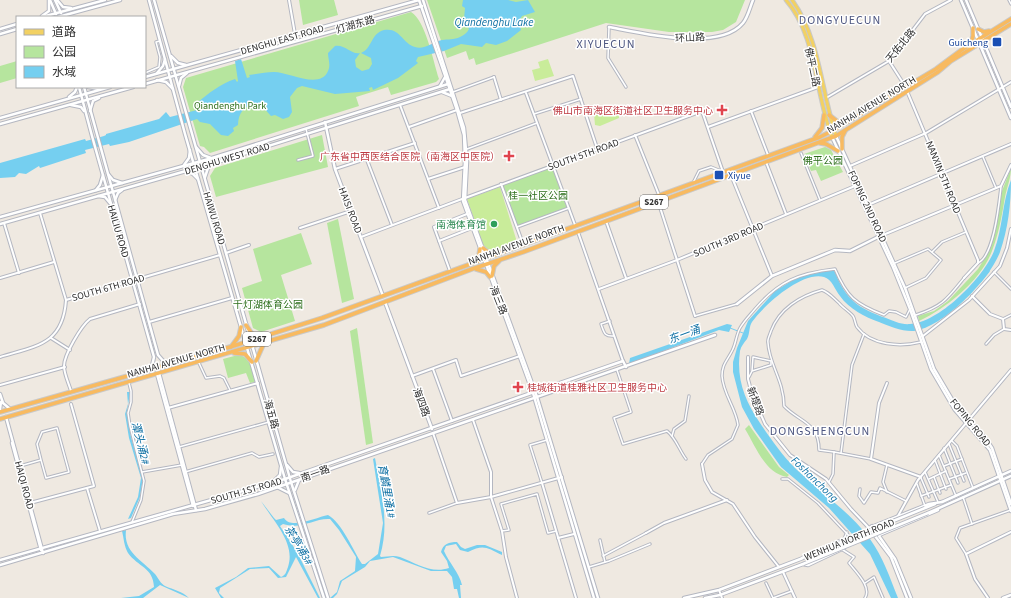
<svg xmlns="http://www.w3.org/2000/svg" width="1011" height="598" font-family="'Source Sans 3','Noto Sans SC',sans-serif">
<rect width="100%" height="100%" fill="#efe9e1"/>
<g fill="#b6e59e">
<path d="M299,0H334L338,15L303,25Z"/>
<path d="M427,0H745L736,22L723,30L712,32H669L606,23L476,65L474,58L469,60L466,51L447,58Z"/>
<path d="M411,12C426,21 433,61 439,79L436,82L391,95L388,87L356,97L359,106L210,153L204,147L200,146L183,87L186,78Z"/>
<path d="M17,61V78L0,83V66Z"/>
<path d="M322,135L328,167L216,197L210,176L215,168Z"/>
<path d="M825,147L831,150L843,172L821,181L816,170L811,171L804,154Z"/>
<path d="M552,164L569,208L517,227L501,184Z"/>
<path d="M1011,168C1011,178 1007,187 1005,197C1002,215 999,233 992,251C981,280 947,308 919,321L918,316L934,311L948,301L978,269L988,253L994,234L1002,191Z"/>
<path d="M338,219L354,299L342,303L327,223Z"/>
<path d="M301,233L312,264L281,275L295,321L261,332L253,328L242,288L262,281L253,249Z"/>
<path d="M357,328L373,443L366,445L350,331Z"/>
<path d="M238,355C251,356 252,371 255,382L250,383L246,373L228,378L223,359Z"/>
<path d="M749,425L779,467L789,475L787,477C765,473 756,447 745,429Z"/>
</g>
<g fill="#c9ec9a">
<path d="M548,59L554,76L535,81L532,70L540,68L538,62Z"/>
<path d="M613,107L619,110V118L600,126L595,125L594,114Z"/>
<path d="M500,187L517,242L491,251L484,248L467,199Z"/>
</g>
<g fill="#75cff0">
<path d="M463,0H508L516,2L528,0L535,12L522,16L519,21L521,30L507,41L496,45L486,43L482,47L461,44L444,51L418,57L416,61L418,63L398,78L373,90L372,87L369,88L370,91L335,94L302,86L297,88L290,97L292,112L289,117L283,119L275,115L271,116L261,105C247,102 238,111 238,125L233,128L234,131L228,136L221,135L210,124L200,122L197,119L129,142L110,146L109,144L85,150L86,153L40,168L39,166L26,174L19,173L15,177L0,178V163L85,139L86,141L104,136L106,135V134L159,119L166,112L170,117L197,110L199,108L197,103C209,93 220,84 235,79L237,82L238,81L235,61L241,59L247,78L250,77L249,75C258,74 266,72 274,72C289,72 320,90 328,71C331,65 328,59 328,53L335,46C345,44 351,55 360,53L355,60L356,67L362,71L369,69L372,64L371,58L361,53C372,49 371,33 384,30C400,27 402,43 415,47C424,50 433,42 442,40C448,39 454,40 460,37C464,35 467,33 469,29L464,19L465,8L462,6Z"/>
<path d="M1011,180C1011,204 1008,229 1000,252C990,279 944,327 914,331C903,332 889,326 879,322C865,317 849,309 840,296C835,290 832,279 824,277C802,271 764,305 752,322C749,326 750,333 747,339C744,343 741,346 740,351C736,379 745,401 760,423C771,439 782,455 796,469C820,492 850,512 870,539C883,557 890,578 898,598H891L870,554L829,508L781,467L754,429L742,407L733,372V362L737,348L748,321L775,291L793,280L806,275L833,270L835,272C846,300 858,308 886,318C893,321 902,325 910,324C939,323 984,277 994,251C1003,228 1002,202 1011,180Z"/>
<path d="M727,324L732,325L729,332L719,330L629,364L630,358Z"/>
<path d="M127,392H130L127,412L131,437L143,478L140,497L131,518L128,519L138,497L141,478L129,438L125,414L128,404Z"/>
<path d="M375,458C381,491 390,523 380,556L381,557C387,557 393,555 400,557C416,563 431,574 449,568L447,561L441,552C443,544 449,542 457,542L461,547L465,549L477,545H485L502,552V555C487,548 484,544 468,552L460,550L456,544L446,546L444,551C449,563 459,572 462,585H460L461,598H459L457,589H454L452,577L447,571H431L393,557L376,560L370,561L365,567L342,581L337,594L333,598H330L337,592L340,581L355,571L356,557L339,530L330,519C313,518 303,530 283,524L280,526L297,552L320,598H318L296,557L286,577L278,578L269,568L250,569L220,588L219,593L224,598H221L215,588L236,577L248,568L269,566L281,577C286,575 286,572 288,567C296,543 273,521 261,501L274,518L276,520L284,518C291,530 317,517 328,515C342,523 353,550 362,564H365L378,554L383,523L373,459Z"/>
<path d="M126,530C123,552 142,560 155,574C158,578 161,584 165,586C174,590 182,591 189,598L160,585L143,598H121L139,596L154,587C153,567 138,567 128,553C124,546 124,539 122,531Z"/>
</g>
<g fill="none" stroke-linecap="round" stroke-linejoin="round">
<path stroke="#75cff0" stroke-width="1" d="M730,328L743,333"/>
<path stroke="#75cff0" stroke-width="3.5" d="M980,281L988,271"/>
<g stroke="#b4b7c1" stroke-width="3.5">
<g id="minor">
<path d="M1009,0L1011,4"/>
<path d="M609,27L608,58L626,87"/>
<path d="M145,73L159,67L160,57L156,42L160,41"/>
<path d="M453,92L494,77"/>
<path d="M534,114L581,99"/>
<path d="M467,149L537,123"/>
<path d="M801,153L820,200"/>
<path d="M983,157L996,188"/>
<path d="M298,160L313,156L306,129"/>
<path d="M693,183L699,171L711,167L721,171"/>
<path d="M517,227L569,208"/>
<path d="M932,252L942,242L966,232"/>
<path d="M895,263L928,249L941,260L926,278L905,288"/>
<path d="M978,263C994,256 999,204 1001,187"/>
<path d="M994,272L1011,289"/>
<path d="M916,315C943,306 947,299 964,278"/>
<path d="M695,316L737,304"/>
<path d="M1003,319L1011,315"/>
<path d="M610,321L601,324C604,332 604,337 614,336"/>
<path d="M986,344L994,335L1004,329"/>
<path d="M199,363L206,378L220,376L224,378L230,390"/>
<path d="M617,370L631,412L614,418L623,444L667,431C676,438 679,450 686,459"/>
<path d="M749,377L752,371L753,357L771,361V365L752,371"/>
<path d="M129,383L131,391V402L128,413L130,426L144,481L141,500L132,522"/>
<path d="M672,436L674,429L685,421L689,396"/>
<path d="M952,441L957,446L973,488"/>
<path d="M949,444L964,481"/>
<path d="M179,447L269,422"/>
<path d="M944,448L958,483"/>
<path d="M834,452L819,450C819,422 799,422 784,406C784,381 769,364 768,343C767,339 770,335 771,331C779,309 800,296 822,290C830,293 833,298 839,303C843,308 849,311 853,316C855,319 855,324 857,327C871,346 901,347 921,342"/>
<path d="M841,453L852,365L864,334"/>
<path d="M939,455L956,496"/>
<path d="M935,460L946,489"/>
<path d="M702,464L708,455L732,439L738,425C736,408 723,394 722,376C722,364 727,361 732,351C736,344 736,335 740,328C744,321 750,315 755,309C779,281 799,273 835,269C847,297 855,304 884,315L889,311L896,312L906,317L910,309"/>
<path d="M887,465L883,482L887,492"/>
<path d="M20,466L41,460L46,478L69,472L57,428L42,432L37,444L41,460"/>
<path d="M944,466L962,459"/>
<path d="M142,472L182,465"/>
<path d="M185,472L252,453L259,457L273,454"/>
<path d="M925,472L938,502"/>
<path d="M934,477L940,493"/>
<path d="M921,478L929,497"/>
<path d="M782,479H788L818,503L853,540"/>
<path d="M929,479L946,471"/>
<path d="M949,479L966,473"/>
<path d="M829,482L833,474L834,452L871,459"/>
<path d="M542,483L530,445L547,440"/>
<path d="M917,484L925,506"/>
<path d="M860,489L859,496L864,503L871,492L878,493L880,488L906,501"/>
<path d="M921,496L951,485"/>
<path d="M963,497L972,524"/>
<path d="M429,513L457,503"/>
<path d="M502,531L509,530L501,504L537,494L548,533L556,531"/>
<path d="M600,540L605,562"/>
<path d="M840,541L844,539L847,532"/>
<path d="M843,550L854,557L849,563C856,572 872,587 865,598"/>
<path d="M966,554L956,538L960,528L1011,510"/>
<path d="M603,556L646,533"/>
<path d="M589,567L609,561L650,544"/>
<path d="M766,583L773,598"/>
<path d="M865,583L874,577L883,598"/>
<path d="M773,598L792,591"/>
</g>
</g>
<g stroke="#b4b7c1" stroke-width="4">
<g id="tertiary">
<path d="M289,0L295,34"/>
<path d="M889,61L905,86"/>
<path d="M494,77L501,100"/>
<path d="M907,91L978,260V263L964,278"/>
<path d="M526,93L575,225"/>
<path d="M826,98L889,61L925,14L951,0"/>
<path d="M400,105L439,208"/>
<path d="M751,111L768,155"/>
<path d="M460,113L573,76L597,148"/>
<path d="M409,127L457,110"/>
<path d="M708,127L818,87"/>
<path d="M635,135L659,195"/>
<path d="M367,160L392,225"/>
<path d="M766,162L786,214"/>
<path d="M850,166L926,133L1011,82"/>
<path d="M335,169L415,143"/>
<path d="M731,175L772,276"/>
<path d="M428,179L465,167"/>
<path d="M501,184L523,244"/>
<path d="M465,198L702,111L723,172"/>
<path d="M658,201L695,316"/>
<path d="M868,205L1011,144"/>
<path d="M606,221L626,278"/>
<path d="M4,223L19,273"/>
<path d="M300,228L351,211"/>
<path d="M578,232L623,361"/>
<path d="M883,235L1001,186L1011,165"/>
<path d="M361,237L462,199"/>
<path d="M439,241L472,228"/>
<path d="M226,253L249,245"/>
<path d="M450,271L434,227L467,214"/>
<path d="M0,278L54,262"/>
<path d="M599,289L677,260L855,186"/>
<path d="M972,296L990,314L1003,319L1004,329L1011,330"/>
<path d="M66,300L220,255"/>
<path d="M149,322L232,298"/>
<path d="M923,336L969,300L1000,266L1007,248L1011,229"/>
<path d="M51,338L70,350"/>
<path d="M0,357C36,346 63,345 66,300L40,213"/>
<path d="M748,357V379L752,394L765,424L790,455L826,479L851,509L869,528"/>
<path d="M433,369L452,421"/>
<path d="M412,376L456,360L461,376L520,356"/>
<path d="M887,383L879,403L871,459L921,477"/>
<path d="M0,385L65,367"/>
<path d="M71,391C69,384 64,374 64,366C64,355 81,326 90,319L140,304"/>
<path d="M168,408L258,383"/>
<path d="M473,420L491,472V497L502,531L506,557L517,598"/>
<path d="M433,433L457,503L491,497L562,477"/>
<path d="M702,464L705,480L712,492L733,504L755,537L779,567"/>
<path d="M542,483L576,598"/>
<path d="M87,488L100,531"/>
<path d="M30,503L94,486L71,404"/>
<path d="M898,516L918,480L1011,370"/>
<path d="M646,533L664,523L727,500"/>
<path d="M558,538L574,534"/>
<path d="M783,572L795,598"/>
<path d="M719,590L722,598"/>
<path d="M988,598L975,579L966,554L1011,532"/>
</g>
</g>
<g stroke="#b4b7c1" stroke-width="4.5">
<g id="secondary">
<path d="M50,0L56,14"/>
<path d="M55,0L61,13"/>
<path d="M57,0L63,7L71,8"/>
<path d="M149,0L185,134L285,479L324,598"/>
<path d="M154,0L291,482L328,598"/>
<path d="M419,0L457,110L464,135L465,161L463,201L533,393L594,598"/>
<path d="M423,0L464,128L467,161L465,200L537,397L598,598"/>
<path d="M961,0L1011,118"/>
<path d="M966,0L1011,107"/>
<path d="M42,16L49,11V0"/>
<path d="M42,17L105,0"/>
<path d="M58,17L120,0"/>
<path d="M609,27C641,33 719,52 743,23C748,17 750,7 753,0"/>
<path d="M0,29L17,24"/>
<path d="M0,34L17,29"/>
<path d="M171,56L178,63L186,65"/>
<path d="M157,73L163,66L165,59"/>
<path d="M145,77L419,0"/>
<path d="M157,80L166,82L173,89"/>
<path d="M145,84L422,6"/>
<path d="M179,86L181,78L187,73"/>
<path d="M440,86L445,77"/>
<path d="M79,87L92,136L154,357L152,366L147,369"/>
<path d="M84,87L158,355L165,363H172"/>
<path d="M88,87L100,89"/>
<path d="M442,92L452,96"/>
<path d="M69,97L75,92L77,87"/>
<path d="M71,105L81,107L84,111"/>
<path d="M90,111L93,101L99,98"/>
<path d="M0,118L110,87"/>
<path d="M325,122L335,169L383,296"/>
<path d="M0,124L133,87"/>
<path d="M836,136L905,288L934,369L957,408L986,439L992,448L1011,504"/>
<path d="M832,137L893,267L910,309L931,369L955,410L990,450L1011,511"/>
<path d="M196,147L203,155L211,158"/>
<path d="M184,165L189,158L190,150"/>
<path d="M186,171L193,174L198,179"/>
<path d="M108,174L113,180L122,183"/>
<path d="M205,177L208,168L213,163"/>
<path d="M96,190L100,185L103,175"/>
<path d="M98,196L105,197L110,203"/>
<path d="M115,200L118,193L122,190"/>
<path d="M0,217L212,158L448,84"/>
<path d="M0,224L214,163L450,89"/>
<path d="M385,302L432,429"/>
<path d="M737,304L772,276L835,250L850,251L880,236"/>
<path d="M159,373L196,510"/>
<path d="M157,374L193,506"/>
<path d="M0,394L3,403L10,409"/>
<path d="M0,409L1,402"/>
<path d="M6,417L43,553"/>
<path d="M12,443L41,550"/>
<path d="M287,465L293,472L299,473"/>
<path d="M274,481L280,475L281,467"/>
<path d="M277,487L289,493"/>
<path d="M295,490L299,480"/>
<path d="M942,502L1011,471"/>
<path d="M925,508L935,504"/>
<path d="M928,513L1011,476"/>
<path d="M872,526L895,559L911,598"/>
<path d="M879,535L938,510"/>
<path d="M0,560L285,479L623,361L626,367"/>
<path d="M0,565L173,514L205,509L258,494L715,335"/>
<path d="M684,598L719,590L803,558"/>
<path d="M705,598L720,595L803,564L808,565L844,548L840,541L829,546"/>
<path d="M907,598L891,557L869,528L929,504L942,502"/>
<path d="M1003,598L1011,595"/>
</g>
</g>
<g stroke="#c9c9c9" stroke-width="5">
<g id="primary">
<path d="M786,0C817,35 815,94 832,137"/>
<path d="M792,0C820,39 821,91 836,136"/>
</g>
</g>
<g stroke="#c9c9c9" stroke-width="5.5">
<g id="trunk">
<path d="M978,29L984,32L989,31"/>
<path d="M971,43L973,36V28"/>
<path d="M829,115L838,122L848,121"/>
<path d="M815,137L822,128L824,115"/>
<path d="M820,143L826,144L838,151"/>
<path d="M842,149V137L845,131"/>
<path d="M483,248L489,253L498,254"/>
<path d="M474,262L479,255L480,249"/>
<path d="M476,269L486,272L490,277"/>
<path d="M492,276L494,266L499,261"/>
<path d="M246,325L252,334L261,337"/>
<path d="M231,347L239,336L241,327"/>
<path d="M234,353L245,354L252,362"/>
<path d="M256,361L264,343"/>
<path d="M0,412L230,347L322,318L820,137L834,130L936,69L963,49L1011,19"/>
<path d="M0,419L324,325L472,269L523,252L836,136L938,72L951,61L1011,24"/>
</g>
</g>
<use href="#minor" stroke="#fff" stroke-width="1.5"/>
<use href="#tertiary" stroke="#fff" stroke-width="2"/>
<use href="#secondary" stroke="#fff" stroke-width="2.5"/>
<use href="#primary" stroke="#f2d163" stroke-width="3"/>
<use href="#trunk" stroke="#f8ba60" stroke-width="3.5"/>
<g stroke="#b4b7c1" stroke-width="4.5" stroke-linecap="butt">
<g id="secondary-bridge">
<path d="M802,558L925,508"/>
<path d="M803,564L928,513"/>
</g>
</g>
<use href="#secondary-bridge" stroke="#fff" stroke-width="2.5"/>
</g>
<g fill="#1a4fb4" stroke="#fff" stroke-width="1.5">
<rect x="992" y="37" width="10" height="10" rx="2"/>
<rect x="714" y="170" width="10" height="10" rx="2"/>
</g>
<g fill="#e0444e" stroke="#fff" stroke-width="1.5">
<path d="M720 104h4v4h4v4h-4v4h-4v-4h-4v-4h4z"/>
<path d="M507 150h4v4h4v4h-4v4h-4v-4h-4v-4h4z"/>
<path d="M516 381h4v4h4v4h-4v4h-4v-4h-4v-4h4z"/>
</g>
<circle fill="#2e9e5b" stroke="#fff" stroke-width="1.5" cx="494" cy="224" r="4"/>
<g text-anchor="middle" stroke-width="3" stroke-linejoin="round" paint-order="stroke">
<g fill="#fff" stroke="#6d6d6d" stroke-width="1">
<rect x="640" y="195" width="28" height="14" rx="3"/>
<rect x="243" y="332" width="28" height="14" rx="3"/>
</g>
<g font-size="9" font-weight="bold" fill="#2e2e2e">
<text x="654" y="205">S267</text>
<text x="257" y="342">S267</text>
</g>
<g font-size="10" fill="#2e2e2e" stroke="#fff">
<text transform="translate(355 24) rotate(-16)" y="4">灯湖东路</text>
<text transform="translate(690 37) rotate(-3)" y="4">环山路</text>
<text transform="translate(282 39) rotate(-16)" y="4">DENGHU EAST ROAD</text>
<text transform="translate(900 45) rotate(-51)" y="4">天佑北路</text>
<text transform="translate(813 67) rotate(78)" y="4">佛平二路</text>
<text transform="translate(871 104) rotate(-31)" y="4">NANHAI AVENUE NORTH</text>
<text transform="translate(583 154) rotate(-20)" y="4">SOUTH 5TH ROAD</text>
<text transform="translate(227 158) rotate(-17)" y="4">DENGHU WEST ROAD</text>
<text transform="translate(944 177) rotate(68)" y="4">NANXIN 5TH ROAD</text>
<text transform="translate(868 206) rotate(65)" y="4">FOPING 2ND ROAD</text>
<text transform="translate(351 210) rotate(69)" y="4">HAISI ROAD</text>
<text transform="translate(215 218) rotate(73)" y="4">HAIWU ROAD</text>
<text transform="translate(119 231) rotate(74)" y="4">HAILIU ROAD</text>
<text transform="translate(728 239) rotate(-23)" y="4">SOUTH 3RD ROAD</text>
<text transform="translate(516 244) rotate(-20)" y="4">NANHAI AVENUE NORTH</text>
<text transform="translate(108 287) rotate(-16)" y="4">SOUTH 6TH ROAD</text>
<text transform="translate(499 300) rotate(68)" y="4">海三路</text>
<text transform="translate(176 360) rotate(-16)" y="4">NANHAI AVENUE NORTH</text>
<text transform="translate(756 401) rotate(69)" y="4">新堤路</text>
<text transform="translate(422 402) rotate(70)" y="4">海四路</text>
<text transform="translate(272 414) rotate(74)" y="4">海五路</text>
<text transform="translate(971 422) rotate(51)" y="4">FOPING ROAD</text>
<text transform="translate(315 473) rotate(-20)" y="4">南一路</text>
<text transform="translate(25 485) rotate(75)" y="4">HAIQI ROAD</text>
<text transform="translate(246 490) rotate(-16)" y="4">SOUTH 1ST ROAD</text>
<text transform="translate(849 539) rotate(-22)" y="4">WENHUA NORTH ROAD</text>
</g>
<g font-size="10" fill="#164399" stroke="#fff" text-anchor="end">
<text x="988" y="46">Guicheng</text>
<text x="728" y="179" text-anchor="start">Xiyue</text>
</g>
<g font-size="10" fill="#2c6e1b" stroke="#fff">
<text x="230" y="109">Qiandenghu Park</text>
<text x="823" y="164">佛平公园</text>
<text x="538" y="199">桂一社区公园</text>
<text x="268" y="308">千灯湖体育公园</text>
</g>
<g font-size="10" fill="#be3a42" stroke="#fff" text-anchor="end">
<text x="713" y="114">佛山市南海区街道社区卫生服务中心</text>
<text x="500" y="160">广东省中西医结合医院（南海区中医院）</text>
<text x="527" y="391" text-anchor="start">桂城街道桂雅社区卫生服务中心</text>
</g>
<g font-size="10" fill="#27864d" stroke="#fff" text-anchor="end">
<text x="486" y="228">南海体育馆</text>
</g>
<g font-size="11" font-style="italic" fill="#0d6fa3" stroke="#fff">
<text x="494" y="26">Qiandenghu Lake</text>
<text transform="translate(684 334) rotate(-20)" y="4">东一涌</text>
<text transform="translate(141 443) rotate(76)" y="4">潭头涌2#</text>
<text transform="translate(815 479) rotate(44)" y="4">Foshanchong</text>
<text transform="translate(387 491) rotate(80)" y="4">育麟里涌1#</text>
<text transform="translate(299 545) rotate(59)" y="4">茶亭涌3#</text>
</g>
<g font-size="12" letter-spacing="1" fill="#4d5680" stroke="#fff">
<text x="840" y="24">DONGYUECUN</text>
<text x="606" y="48">XIYUECUN</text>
<text x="820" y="435">DONGSHENGCUN</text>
</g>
</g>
<rect x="16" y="16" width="130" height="72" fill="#ffffff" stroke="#ababab"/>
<rect x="24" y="29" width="20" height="6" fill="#f2d163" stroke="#ababab"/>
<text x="52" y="36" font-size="12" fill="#2e2e2e">道路</text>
<rect x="24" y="46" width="20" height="12" fill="#b6e59e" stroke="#ababab"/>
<text x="52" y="56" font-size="12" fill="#2e2e2e">公园</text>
<rect x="24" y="66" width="20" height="12" fill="#75cff0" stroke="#ababab"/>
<text x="52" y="76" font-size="12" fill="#2e2e2e">水域</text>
</svg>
